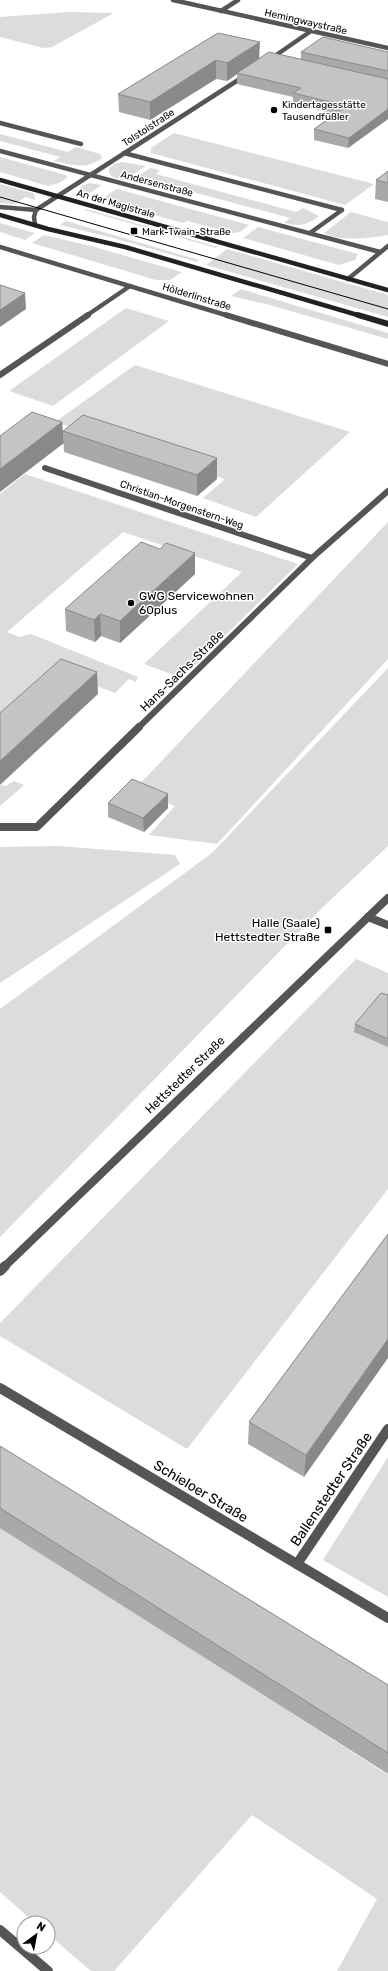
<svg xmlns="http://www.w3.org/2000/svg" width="388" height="1971" font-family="Rubik,sans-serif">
<rect width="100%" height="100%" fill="#fff"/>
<g fill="#dcdcdc">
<path d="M68,12L114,13L52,47L43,48L0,37V17Z"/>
<path d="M174,133L374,184L345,205L151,153V148Z"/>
<path d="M0,134L68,152L76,147L100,154L102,158C87,170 71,165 54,161L60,157L0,141Z"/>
<path d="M0,157L66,175L67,178L59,183L48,186L0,172Z"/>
<path d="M122,162L146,166L124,180C117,178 108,178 109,169L114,164Z"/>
<path d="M150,168L160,170L156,174L296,212L303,208L319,216C307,225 299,227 284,223L290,218L137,177Z"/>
<path d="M89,183L102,185L85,196L80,194L79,191L81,187Z"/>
<path d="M0,184L33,193L35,195V200L26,197L15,204L0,203Z"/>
<path d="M117,189L249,225L240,232L233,233L187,221L183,223L100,200Z"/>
<path d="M86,209L218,247L216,248L84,210Z"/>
<path d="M351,212L388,222V235C373,238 337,242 324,233Z"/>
<path d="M66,221L199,260L197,262L113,238L60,225Z"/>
<path d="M0,223L35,233L25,240L0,232Z"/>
<path d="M258,227L358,254L355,260L339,265L243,238Z"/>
<path d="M44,235L91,246L182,272L170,280H156L32,243Z"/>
<path d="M227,249L388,295V317L206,265Z"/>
<path d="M241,289L388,333V339L266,304L231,296Z"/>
<path d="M126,308L169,321L53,406L9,391Z"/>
<path d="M135,365L350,432L256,517L203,498L225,479L55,422Z"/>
<path d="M25,474L298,564L182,678L144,664L242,572L123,532L7,632L19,637L31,634L138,677L136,682L129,679L115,693L54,670L0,719V494Z"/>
<path d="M388,522V659L217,844L149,835L175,806L134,790Z"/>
<path d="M388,668V846L324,906L0,1237V1009L212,853Z"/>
<path d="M14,781L24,785L23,786L0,806V785L6,786Z"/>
<path d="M58,846L175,855L180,864L0,983V847Z"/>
<path d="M356,959L388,973V1189L187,1449L0,1336V1323Z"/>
<path d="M388,1457V1597L323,1560Z"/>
<path d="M0,1526L388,1775V1971H337L377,1899L252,1815L114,1971H91L48,1934V1923H35L0,1892Z"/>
</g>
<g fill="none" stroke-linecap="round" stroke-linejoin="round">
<g stroke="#555" stroke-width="4.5">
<path d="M173,0L388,48"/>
<path d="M221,11L238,0"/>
<path d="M269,60L311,31"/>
<path d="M0,123L81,144"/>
<path d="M0,151L380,252"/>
<path d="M124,153L342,210"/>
<path d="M0,207L36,210"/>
<path d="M36,210L246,75"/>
<path d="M35,225L34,217L36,210"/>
<path d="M310,233L342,210"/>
<path d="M0,247L229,316"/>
<path d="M348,279L388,246"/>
<path d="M86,316L130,286"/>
</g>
<g stroke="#555" stroke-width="6">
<path d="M226,315L388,364"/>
<path d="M0,375L88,315"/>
<path d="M45,468L312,558"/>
<path d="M138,728L312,558L388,491"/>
</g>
<g stroke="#555" stroke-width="8">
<path d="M0,827H37L139,727"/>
<path d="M368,917L388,925"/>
</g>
<g stroke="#555" stroke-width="10">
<path d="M0,1388L388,1618"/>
<path d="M297,1564L388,1429"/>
<path d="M0,1930L48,1971"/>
</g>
<path stroke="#555" stroke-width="8" d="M4,1267L388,898"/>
<path stroke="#555" stroke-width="10" d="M0,1271L5,1266"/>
<g stroke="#222" stroke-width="4.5">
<path d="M0,180L388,290"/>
<path d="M0,215L48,229L125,247L361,316"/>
</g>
<path stroke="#222" stroke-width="6" d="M358,315L388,324"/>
<path stroke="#000" stroke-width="1" d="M0,197L388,309"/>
</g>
<g fill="#a9a9a9">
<path d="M218,33L259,59H301V52H388V119L348,148L314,140V129L335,114L293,104V97L237,84V74L227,81L216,79L150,120L119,112L118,94Z"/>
<path d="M388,171V202L375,199L376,180Z"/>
<path d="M63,431L217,458V479L197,496L64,452Z"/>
<path d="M195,574L120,643L101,636L95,642L66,631L65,609Z"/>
<path d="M108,803L168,808L144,832L108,817Z"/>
<path d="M388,995V1047L354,1032L355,1024Z"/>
<path d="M388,1234L304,1477L248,1444L249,1422Z"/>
<path d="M0,1446L388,1685V1774L0,1528Z"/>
</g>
<g fill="#898989">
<path d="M260,42L259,60L237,73V74L227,81V63Z"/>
<path d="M216,60V79L150,120V102Z"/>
<path d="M388,109V119L348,148L349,138Z"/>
<path d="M25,293L26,309L0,327V310Z"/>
<path d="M62,422L64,443L0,492V469Z"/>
<path d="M217,458V479L197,496V475Z"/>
<path d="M195,553V574L120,643V621Z"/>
<path d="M100,614L101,636L95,642L94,620Z"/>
<path d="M97,672L98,694L0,785V761Z"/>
<path d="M168,794V808L144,832L143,818Z"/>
<path d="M388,1339V1358L304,1477L306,1455Z"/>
</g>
<g fill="#c4c4c4" stroke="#898989">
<path d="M218,33L260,42L227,63L216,60L150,102L118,94Z"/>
<path d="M323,37L388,52V71L301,52Z"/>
<path d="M269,52L388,79V109L349,138L314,129L347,106L293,93L301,88L237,73Z"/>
<path d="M388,171V183L376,180Z"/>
<path d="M0,285L25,293L0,310Z"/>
<path d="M32,412L62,422L0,469V436Z"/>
<path d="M83,415L217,458L197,475L63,431Z"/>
<path d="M141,542L160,549L166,543L195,553L120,621L100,614L94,620L65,609Z"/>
<path d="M61,659L97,672L0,761V713Z"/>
<path d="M132,779L168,794L143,818L108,803Z"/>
<path d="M381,993L388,995V1039L355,1024Z"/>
<path d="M388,1234V1339L306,1455L249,1422Z"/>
<path d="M0,1446L388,1685V1753L0,1508Z"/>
</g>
<g fill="#000" stroke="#fff" stroke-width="1.5">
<circle cx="274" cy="110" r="4"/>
<rect x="130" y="227" width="8" height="8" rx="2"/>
<circle cx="131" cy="603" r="4"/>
<rect x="324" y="926" width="8" height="8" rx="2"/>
</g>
<g text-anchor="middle" stroke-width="3" stroke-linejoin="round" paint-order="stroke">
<g font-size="10" fill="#000" stroke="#fff">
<text transform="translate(306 21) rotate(13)" y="4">Hemingwaystraße</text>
<text transform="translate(148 127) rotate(-33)" y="4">Tolstoistraße</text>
<text transform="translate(157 183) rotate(15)" y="4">Andersenstraße</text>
<text transform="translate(116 203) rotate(16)" y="4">An der Magistrale</text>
<text transform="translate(197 296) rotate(17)" y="4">Hölderlinstraße</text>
<text transform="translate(182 504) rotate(19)" y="4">Christian-Morgenstern-Weg</text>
</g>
<g font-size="10" fill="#000" stroke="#fff" text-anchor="start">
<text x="282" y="108">Kindertagesstätte<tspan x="282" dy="12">Tausendfüßler</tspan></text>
<text x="142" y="235">Mark-Twain-Straße</text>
</g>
<g font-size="12" fill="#000" stroke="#fff" text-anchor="start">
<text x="139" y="600">GWG Servicewohnen<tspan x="139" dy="14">60plus</tspan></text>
<text x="320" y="927" text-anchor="end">Halle (Saale)<tspan x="320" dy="14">Hettstedter Straße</tspan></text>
</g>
<g font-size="12" fill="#000" stroke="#fff">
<text transform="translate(182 671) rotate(-44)" y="4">Hans-Sachs-Straße</text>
<text transform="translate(185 1075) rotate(-44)" y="4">Hettstedter Straße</text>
</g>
<g font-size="14" fill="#000" stroke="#fff">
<text transform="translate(331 1489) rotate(-56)" y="5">Ballenstedter Straße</text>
<text transform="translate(201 1491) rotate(31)" y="5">Schieloer Straße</text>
</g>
</g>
<g transform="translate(36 1935) rotate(32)"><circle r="19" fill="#ffffff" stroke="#999999"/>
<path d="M0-3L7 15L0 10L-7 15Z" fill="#000000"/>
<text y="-6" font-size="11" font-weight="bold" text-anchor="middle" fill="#000000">N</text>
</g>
</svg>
